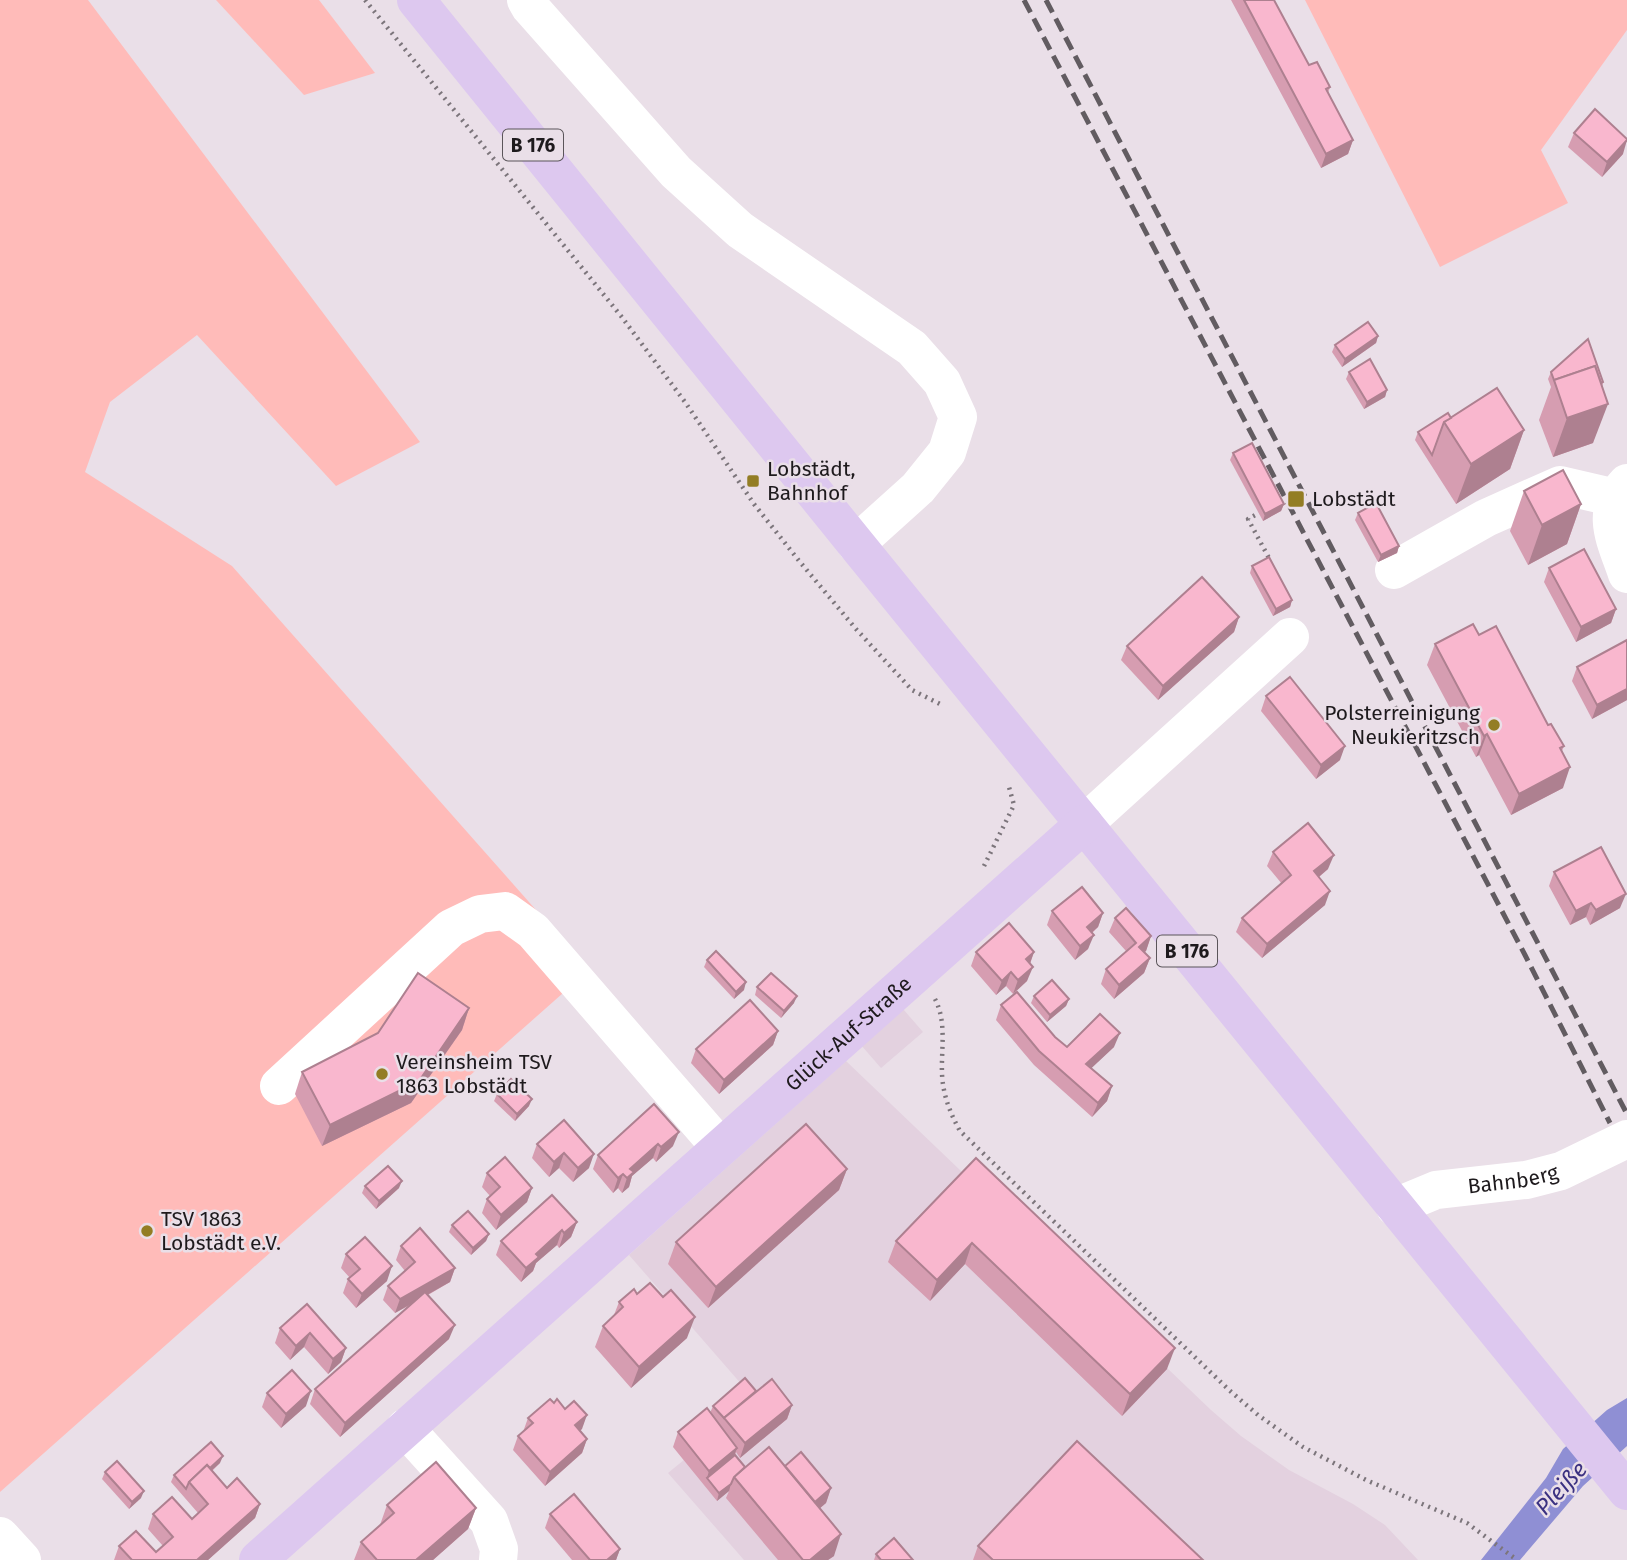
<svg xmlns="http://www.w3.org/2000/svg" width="1627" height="1560" font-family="'Fira Sans',sans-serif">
<rect width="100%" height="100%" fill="#eadfe8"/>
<g fill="#e3d1df">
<path d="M903,1009L923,1032L881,1068L861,1045Z"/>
<path d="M846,1061L1211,1410L1241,1436L1289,1470L1353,1504L1385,1525L1418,1560H744L668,1473L756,1401L629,1255Z"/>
</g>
<g fill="#ffbbb9">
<path d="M0,0H88L420,442L336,486L197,335L110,402L85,472L232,566L589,970L0,1492Z"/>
<path d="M216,0H319L375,73L304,95Z"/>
<path d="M1305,0H1627V30L1541,150L1568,203L1440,267Z"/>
</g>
<path fill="#8f8fd4" d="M1627,1398V1446L1583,1486L1520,1560H1481L1546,1478L1563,1449L1607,1410Z"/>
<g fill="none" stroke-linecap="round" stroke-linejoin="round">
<g stroke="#7c757b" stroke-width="4.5" stroke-dasharray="2 5" stroke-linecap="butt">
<path d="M365,0L621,316L685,402L754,504L800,562L856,629L912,690L940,704"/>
<path d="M1261,512L1248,519L1270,560"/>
<path d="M984,866L1014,805L1009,787"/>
<path d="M935,999C947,1022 941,1049 942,1074C943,1095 950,1113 960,1131L1229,1390L1258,1415L1303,1447L1366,1480L1467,1523L1517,1560"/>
</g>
<g stroke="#fff" stroke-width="38">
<path d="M526,0L530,7L676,172L740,230L912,348L942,382L958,417L947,452L918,488L856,544"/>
<path d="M1627,483C1599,513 1616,541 1627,574"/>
<path d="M1394,570L1486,518L1560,485L1616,498"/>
<path d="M1084,824L1290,637"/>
<path d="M279,1086L451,928L480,914L505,911L533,931L720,1147"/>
<path id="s1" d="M1395,1207L1436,1190L1526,1180L1561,1171L1627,1139"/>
<path d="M405,1428L489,1521L499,1549L498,1560"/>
<path d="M0,1536L22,1560"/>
</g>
<g stroke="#ddc8ef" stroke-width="38">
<path d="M416,0L856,544L1627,1491"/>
<path id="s2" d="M258,1560L1084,824"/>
</g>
<g stroke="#625c61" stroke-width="5" stroke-dasharray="14 7" stroke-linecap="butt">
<path d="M1024,0L1525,955L1610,1123"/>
<path d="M1046,0L1627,1114"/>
</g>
</g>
<g fill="#d69db1">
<path d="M1231,0H1274L1309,65L1330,87L1328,93L1353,140L1348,154L1321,168Z"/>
<path d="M1574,133L1623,154L1602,177L1568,147Z"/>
<path d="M1378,336L1376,343L1342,367L1332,352L1335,345Z"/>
<path d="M1349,372L1387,390L1385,397L1364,409L1346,379Z"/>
<path d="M1551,372L1603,382L1593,443L1553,457L1539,420L1551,387L1548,379Z"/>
<path d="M1451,418L1524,430L1510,469L1456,504L1415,440L1418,432Z"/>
<path d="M1233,453L1284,504L1281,511L1263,521L1230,460Z"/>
<path d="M1524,491L1581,504L1567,544L1528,565L1510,531Z"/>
<path d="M1358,513L1399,546L1397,553L1378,562L1355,520Z"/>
<path d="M1252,566L1292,600L1290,607L1273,616L1250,573Z"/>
<path d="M1549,568L1616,609L1611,623L1576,642L1544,582Z"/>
<path d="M1239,617L1234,632L1158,700L1121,660L1127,646Z"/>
<path d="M1479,635L1564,746L1562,751L1563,788L1511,815L1479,755L1476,757L1427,665L1435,644Z"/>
<path d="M1627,640V700L1592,719L1572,681L1577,667Z"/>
<path d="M1266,696L1340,760L1316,779L1261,711Z"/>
<path d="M1273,852L1328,869L1319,877L1325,905L1262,958L1236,932L1242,918L1282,884L1267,866Z"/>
<path d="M1554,872L1620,908L1590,925L1586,917L1570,925L1549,886Z"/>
<path d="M1052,911L1103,913L1098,927L1092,933L1088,949L1075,960L1047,925Z"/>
<path d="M1115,918L1151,936L1146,951L1144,952L1150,958L1144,973L1114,999L1101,984L1106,969L1126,951L1109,932Z"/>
<path d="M976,952H1034L1030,964L1027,981L1013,994L1006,986L996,995L971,966Z"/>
<path d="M707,960L744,990L734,999L704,967Z"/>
<path d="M757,987L794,1003L781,1018L755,995Z"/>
<path d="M1034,996L1069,999L1066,1006L1047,1022L1031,1003Z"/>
<path d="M1001,1005L1055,1037L1067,1047H1114L1091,1068L1112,1086L1107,1101L1092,1117L1034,1065L996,1020Z"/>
<path d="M469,1008L462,1030L411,1103L322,1146L295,1094L302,1072Z"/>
<path d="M778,1031L773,1045L719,1094L691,1063L696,1049Z"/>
<path d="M497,1094L529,1106L515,1121L494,1101Z"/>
<path d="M654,1104L673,1146L656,1162L653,1158L632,1176L629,1187L622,1193L618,1188L613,1193L593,1169L598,1155Z"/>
<path d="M564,1120L589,1168L573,1182L559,1168L549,1177L532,1158L537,1144Z"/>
<path d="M976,1158L1167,1369L1122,1416L965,1264L930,1301L888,1262L896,1241Z"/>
<path d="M847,1169L839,1190L708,1308L668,1264L676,1242Z"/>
<path d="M487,1173L532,1188L527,1202L496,1230L482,1213L487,1199L490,1196L482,1187Z"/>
<path d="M365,1186L399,1188L376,1209L362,1193Z"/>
<path d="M577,1222L571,1237L559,1248L557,1245L536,1263L533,1271L521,1282L496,1255L501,1241Z"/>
<path d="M452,1225L489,1234L486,1241L471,1255L449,1232Z"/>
<path d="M401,1246L455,1268L450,1282L428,1295L449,1339L340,1437L310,1404L315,1389L410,1305L395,1313L383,1300L388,1286L405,1271L396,1260Z"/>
<path d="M346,1254L387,1281L356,1308L343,1293L348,1279L350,1278L341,1268Z"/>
<path d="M637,1294L663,1297L687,1338L631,1388L595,1347L603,1326L614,1315L619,1302Z"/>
<path d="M307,1304L346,1348L341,1362L328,1374L304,1347L290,1360L275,1343L280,1328Z"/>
<path d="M756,1391L792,1405L787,1419L740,1458L736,1452L735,1455L745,1467L785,1466L831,1488L826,1503L820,1508L834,1556L828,1560H778L726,1498L729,1491L717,1501L673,1447L678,1432L710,1413L713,1406Z"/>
<path d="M267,1393L306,1406L281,1428L262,1407Z"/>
<path d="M528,1418L582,1429L580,1430L587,1439L582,1453L545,1486L513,1450L518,1436L523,1432Z"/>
<path d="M220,1463L212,1471L227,1488L260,1504L255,1518L208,1560H114L119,1546L156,1552L163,1546L148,1529L153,1514L192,1519L198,1513L171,1482L174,1475Z"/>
<path d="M105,1472L141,1498L129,1509L102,1479Z"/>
<path d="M387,1505L476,1508L468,1529L433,1560H354L361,1542L380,1525Z"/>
<path d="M550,1514L620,1549L616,1560H572L545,1528Z"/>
<path d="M978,1546L1203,1560H973Z"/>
<path d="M876,1554L913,1560H874Z"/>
</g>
<g fill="#ae8090">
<path d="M1353,140L1348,154L1321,168L1326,154Z"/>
<path d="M1627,140L1623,154L1602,177L1607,162Z"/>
<path d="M1378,336L1376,343L1342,367L1345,359Z"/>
<path d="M1387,390L1385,397L1364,409L1367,402Z"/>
<path d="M1608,404L1593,443L1553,457L1567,418Z"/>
<path d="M1524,430L1510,469L1456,504L1471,464Z"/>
<path d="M1284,504L1281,511L1263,521L1265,514Z"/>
<path d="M1581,504L1567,544L1528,565L1542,525Z"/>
<path d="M1399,546L1397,553L1378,562L1381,555Z"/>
<path d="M1292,600L1290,607L1273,616L1276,609Z"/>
<path d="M1616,609L1611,623L1576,642L1581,627Z"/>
<path d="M1239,617L1234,632L1158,700L1163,686Z"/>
<path d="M1627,689V700L1592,719L1597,705Z"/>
<path d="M1487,734L1479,755L1476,757L1484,736Z"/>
<path d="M1345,746L1340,760L1316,779L1321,765Z"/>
<path d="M1570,767L1563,788L1511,815L1519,794Z"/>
<path d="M1334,855L1328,869L1308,886L1314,871Z"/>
<path d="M1330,891L1325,905L1262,958L1267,944Z"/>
<path d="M1626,894L1620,908L1590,925L1596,910Z"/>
<path d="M1591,903L1586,917L1570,925L1576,911Z"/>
<path d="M1103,913L1098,927L1082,941L1087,927Z"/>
<path d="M1094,935L1088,949L1075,960L1080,946Z"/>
<path d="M1151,936L1146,951L1134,961L1139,947Z"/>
<path d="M1034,952L1029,966L1026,959Z"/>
<path d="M1150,958L1144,973L1114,999L1119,985Z"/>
<path d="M1033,967L1027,981L1013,994L1018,980Z"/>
<path d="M1011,972L1006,986L996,995L1002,981Z"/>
<path d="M746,982L744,990L734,999L736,992Z"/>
<path d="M797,996L794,1003L781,1018L784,1011Z"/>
<path d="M1069,999L1066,1006L1047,1022L1050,1015Z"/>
<path d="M469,1008L462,1030L411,1103L322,1146L330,1125Z"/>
<path d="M778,1031L773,1045L719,1094L724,1080Z"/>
<path d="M1120,1033L1114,1047L1081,1078L1086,1064Z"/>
<path d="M1112,1086L1107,1101L1092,1117L1098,1103Z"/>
<path d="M532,1099L529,1106L515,1121L517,1114Z"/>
<path d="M679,1132L673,1146L656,1162L661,1147Z"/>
<path d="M658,1144L653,1158L632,1176L629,1187L622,1193L630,1169Z"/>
<path d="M564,1153L559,1168L549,1177L554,1162Z"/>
<path d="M594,1154L589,1168L573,1182L578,1168Z"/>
<path d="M847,1169L839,1190L708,1308L716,1287Z"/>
<path d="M623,1174L618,1188L613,1193L618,1178Z"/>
<path d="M402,1181L399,1188L376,1209L379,1201Z"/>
<path d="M532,1188L527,1202L496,1230L501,1215Z"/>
<path d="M577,1222L571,1237L559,1248L564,1233Z"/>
<path d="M562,1230L557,1245L536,1263L533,1271L521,1282L526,1268L536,1254Z"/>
<path d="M489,1234L486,1241L471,1255L473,1248Z"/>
<path d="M972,1243L965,1264L930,1301L937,1280Z"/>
<path d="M392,1266L387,1281L356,1308L362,1294Z"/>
<path d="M455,1268L450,1282L395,1313L400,1299Z"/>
<path d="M695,1317L687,1338L631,1388L639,1367Z"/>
<path d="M455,1325L449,1339L340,1437L345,1423Z"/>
<path d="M310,1333L304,1347L290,1360L296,1346Z"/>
<path d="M346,1348L341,1362L328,1374L333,1359Z"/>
<path d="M1175,1348L1167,1369L1122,1416L1130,1394Z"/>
<path d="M311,1391L306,1406L281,1428L286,1414Z"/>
<path d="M792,1405L787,1419L740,1458L745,1443Z"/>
<path d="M587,1415L582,1429L570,1439L575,1425Z"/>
<path d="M587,1439L582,1453L545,1486L550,1472Z"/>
<path d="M737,1448L732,1462L707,1478L709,1471Z"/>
<path d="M223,1456L220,1463L193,1487L191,1485Z"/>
<path d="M731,1484L729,1491L717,1501L719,1493Z"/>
<path d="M831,1488L826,1503L805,1521L810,1506Z"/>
<path d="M144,1491L141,1498L129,1509L132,1502Z"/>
<path d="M260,1504L255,1518L208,1560H197Z"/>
<path d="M476,1508L468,1529L433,1560H416Z"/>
<path d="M841,1534L834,1556L828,1560H810Z"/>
<path d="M620,1549L616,1560H607Z"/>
</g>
<g fill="#f9b7ce" stroke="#ae8090" stroke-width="2">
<path d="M1244,0H1274L1309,65L1317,62L1330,87L1326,89L1353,140L1326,154Z"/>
<path d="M1595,109L1627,139V140L1607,162L1574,133Z"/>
<path d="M1368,322L1378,336L1345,359L1335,345Z"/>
<path d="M1588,339L1603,382L1601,383L1595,366L1554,380L1551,372Z"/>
<path d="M1370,359L1387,390L1367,402L1349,372Z"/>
<path d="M1595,366L1608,404L1567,418L1554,380Z"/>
<path d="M1497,388L1524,430L1471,464L1444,422Z"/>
<path d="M1448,413L1451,418L1444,422L1432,455L1418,432Z"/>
<path d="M1252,443L1284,504L1265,514L1233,453Z"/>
<path d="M1563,470L1581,504L1542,525L1524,491Z"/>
<path d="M1376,503L1399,546L1381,555L1358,513Z"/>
<path d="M1584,549L1616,609L1581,627L1549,568Z"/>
<path d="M1269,557L1292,600L1276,609L1252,566Z"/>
<path d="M1202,577L1239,617L1163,686L1127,646Z"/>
<path d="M1473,624L1479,635L1496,626L1548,725L1551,724L1564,746L1560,748L1570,767L1519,794L1487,734L1484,736L1435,644Z"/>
<path d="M1627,640V689L1597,705L1577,667Z"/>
<path d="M1290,677L1345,746L1321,765L1266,696Z"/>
<path d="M1308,823L1334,855L1314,871L1330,891L1267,944L1242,918L1291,875L1273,852Z"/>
<path d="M1601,847L1626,894L1596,910L1591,903L1576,911L1554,872Z"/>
<path d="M1082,887L1103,913L1087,927L1094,935L1080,946L1052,911Z"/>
<path d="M1126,908L1151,936L1139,947L1150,958L1119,985L1106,969L1136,943L1115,918Z"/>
<path d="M1009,923L1034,952L1026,959L1033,967L1018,980L1011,972L1002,981L976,952Z"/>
<path d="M716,951L746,982L736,992L707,960Z"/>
<path d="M418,973L469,1008L419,1081L330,1125L302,1072L378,1033Z"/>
<path d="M771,973L797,996L784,1011L757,987Z"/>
<path d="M1052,980L1069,999L1050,1015L1034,996Z"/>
<path d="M1017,992L1055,1037L1067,1047L1100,1014L1120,1033L1086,1064L1112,1086L1098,1103L1039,1051L1001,1005Z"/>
<path d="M750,1000L778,1031L724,1080L696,1049Z"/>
<path d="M511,1079L532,1099L517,1114L497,1094Z"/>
<path d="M654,1104L679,1132L661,1147L658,1144L630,1169L634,1172L627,1178L623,1174L618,1178L598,1155Z"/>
<path d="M564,1120L594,1154L578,1168L564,1153L554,1162L537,1144Z"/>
<path d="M806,1124L847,1169L716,1287L676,1242Z"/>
<path d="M505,1157L532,1188L501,1215L487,1199L500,1187L487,1173Z"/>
<path d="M976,1158L1175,1348L1130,1394L972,1243L937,1280L896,1241Z"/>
<path d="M388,1166L402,1181L379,1201L365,1186Z"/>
<path d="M552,1195L577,1222L564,1233L562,1230L536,1254L539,1257L526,1268L501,1241Z"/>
<path d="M468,1211L489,1234L473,1248L452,1225Z"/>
<path d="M420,1228L455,1268L400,1299L388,1286L415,1262L401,1246Z"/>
<path d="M365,1237L392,1266L362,1294L348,1279L360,1269L346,1254Z"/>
<path d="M650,1283L663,1297L671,1290L695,1317L639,1367L603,1326L623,1307L619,1302L634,1289L637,1294Z"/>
<path d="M425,1292L455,1325L345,1423L315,1389Z"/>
<path d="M307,1304L346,1348L333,1359L310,1333L296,1346L280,1328Z"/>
<path d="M292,1370L311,1391L286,1414L267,1393Z"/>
<path d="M745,1378L756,1391L724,1418L713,1406Z"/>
<path d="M772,1379L792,1405L745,1443L724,1418Z"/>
<path d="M550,1399L554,1403L557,1399L565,1409L574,1401L587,1415L575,1425L587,1439L550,1472L518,1436L533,1423L528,1418Z"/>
<path d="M707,1408L737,1448L709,1471L678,1432Z"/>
<path d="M1077,1441L1203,1560H993L978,1546Z"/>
<path d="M211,1442L223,1456L210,1468L207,1465L189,1482L186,1489L174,1475Z"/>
<path d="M769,1447L841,1534L810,1560H803L734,1477Z"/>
<path d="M801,1452L831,1488L815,1502L785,1466Z"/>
<path d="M735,1455L745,1467L734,1477L731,1484L719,1493L707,1478Z"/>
<path d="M117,1461L144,1491L132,1502L105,1472Z"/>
<path d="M436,1462L476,1508L416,1560H377L361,1542L394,1513L387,1505Z"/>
<path d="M207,1465L227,1488L237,1478L260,1504L197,1560H132L119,1546L136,1531L156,1552L173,1537L153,1514L172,1497L192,1519L208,1504L189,1482Z"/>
<path d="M574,1494L620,1549L607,1560H590L550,1514Z"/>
<path d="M894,1538L913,1560H881L876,1554Z"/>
</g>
<g fill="#937d24" stroke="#eadfe8" stroke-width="2.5">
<rect x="746" y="474" width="14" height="14" rx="3.5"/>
<rect x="1287" y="490" width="18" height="18" rx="3.5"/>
<circle cx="1494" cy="725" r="7"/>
<circle cx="382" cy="1074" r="7"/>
<circle cx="147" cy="1231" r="7"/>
</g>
<g text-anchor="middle" stroke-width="5" stroke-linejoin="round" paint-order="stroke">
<g fill="#eadfe8" stroke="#5b555a" stroke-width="2">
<rect x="503" y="129.5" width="60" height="31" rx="5"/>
<rect x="1157" y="935.5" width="60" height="31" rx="5"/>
</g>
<g font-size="19" font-weight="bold" fill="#1e1a1d">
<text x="533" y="152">B 176</text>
<text x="1187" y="958">B 176</text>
</g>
<g font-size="21" fill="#1e1a1d" stroke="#eadfe8" text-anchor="start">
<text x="767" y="476">Lobstädt,<tspan x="767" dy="24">Bahnhof</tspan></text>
<text x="1312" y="506">Lobstädt</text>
<text x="1480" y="720" text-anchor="end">Polsterreinigung<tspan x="1480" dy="24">Neukieritzsch</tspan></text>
<text x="396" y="1069">Vereinsheim TSV<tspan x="396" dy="24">1863 Lobstädt</tspan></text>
<text x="161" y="1226">TSV 1863<tspan x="161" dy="24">Lobstädt e.V.</tspan></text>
</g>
<g font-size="21" fill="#1e1a1d" stroke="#eadfe8">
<text dy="7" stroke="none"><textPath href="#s2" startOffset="791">Glück-Auf-Straße</textPath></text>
<text dy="7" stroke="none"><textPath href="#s1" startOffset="122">Bahnberg</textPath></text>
</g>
<g font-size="23" font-style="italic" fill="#3b3181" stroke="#eadfe8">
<text transform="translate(1561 1488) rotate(-47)" y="8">Pleiße</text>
</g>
</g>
</svg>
